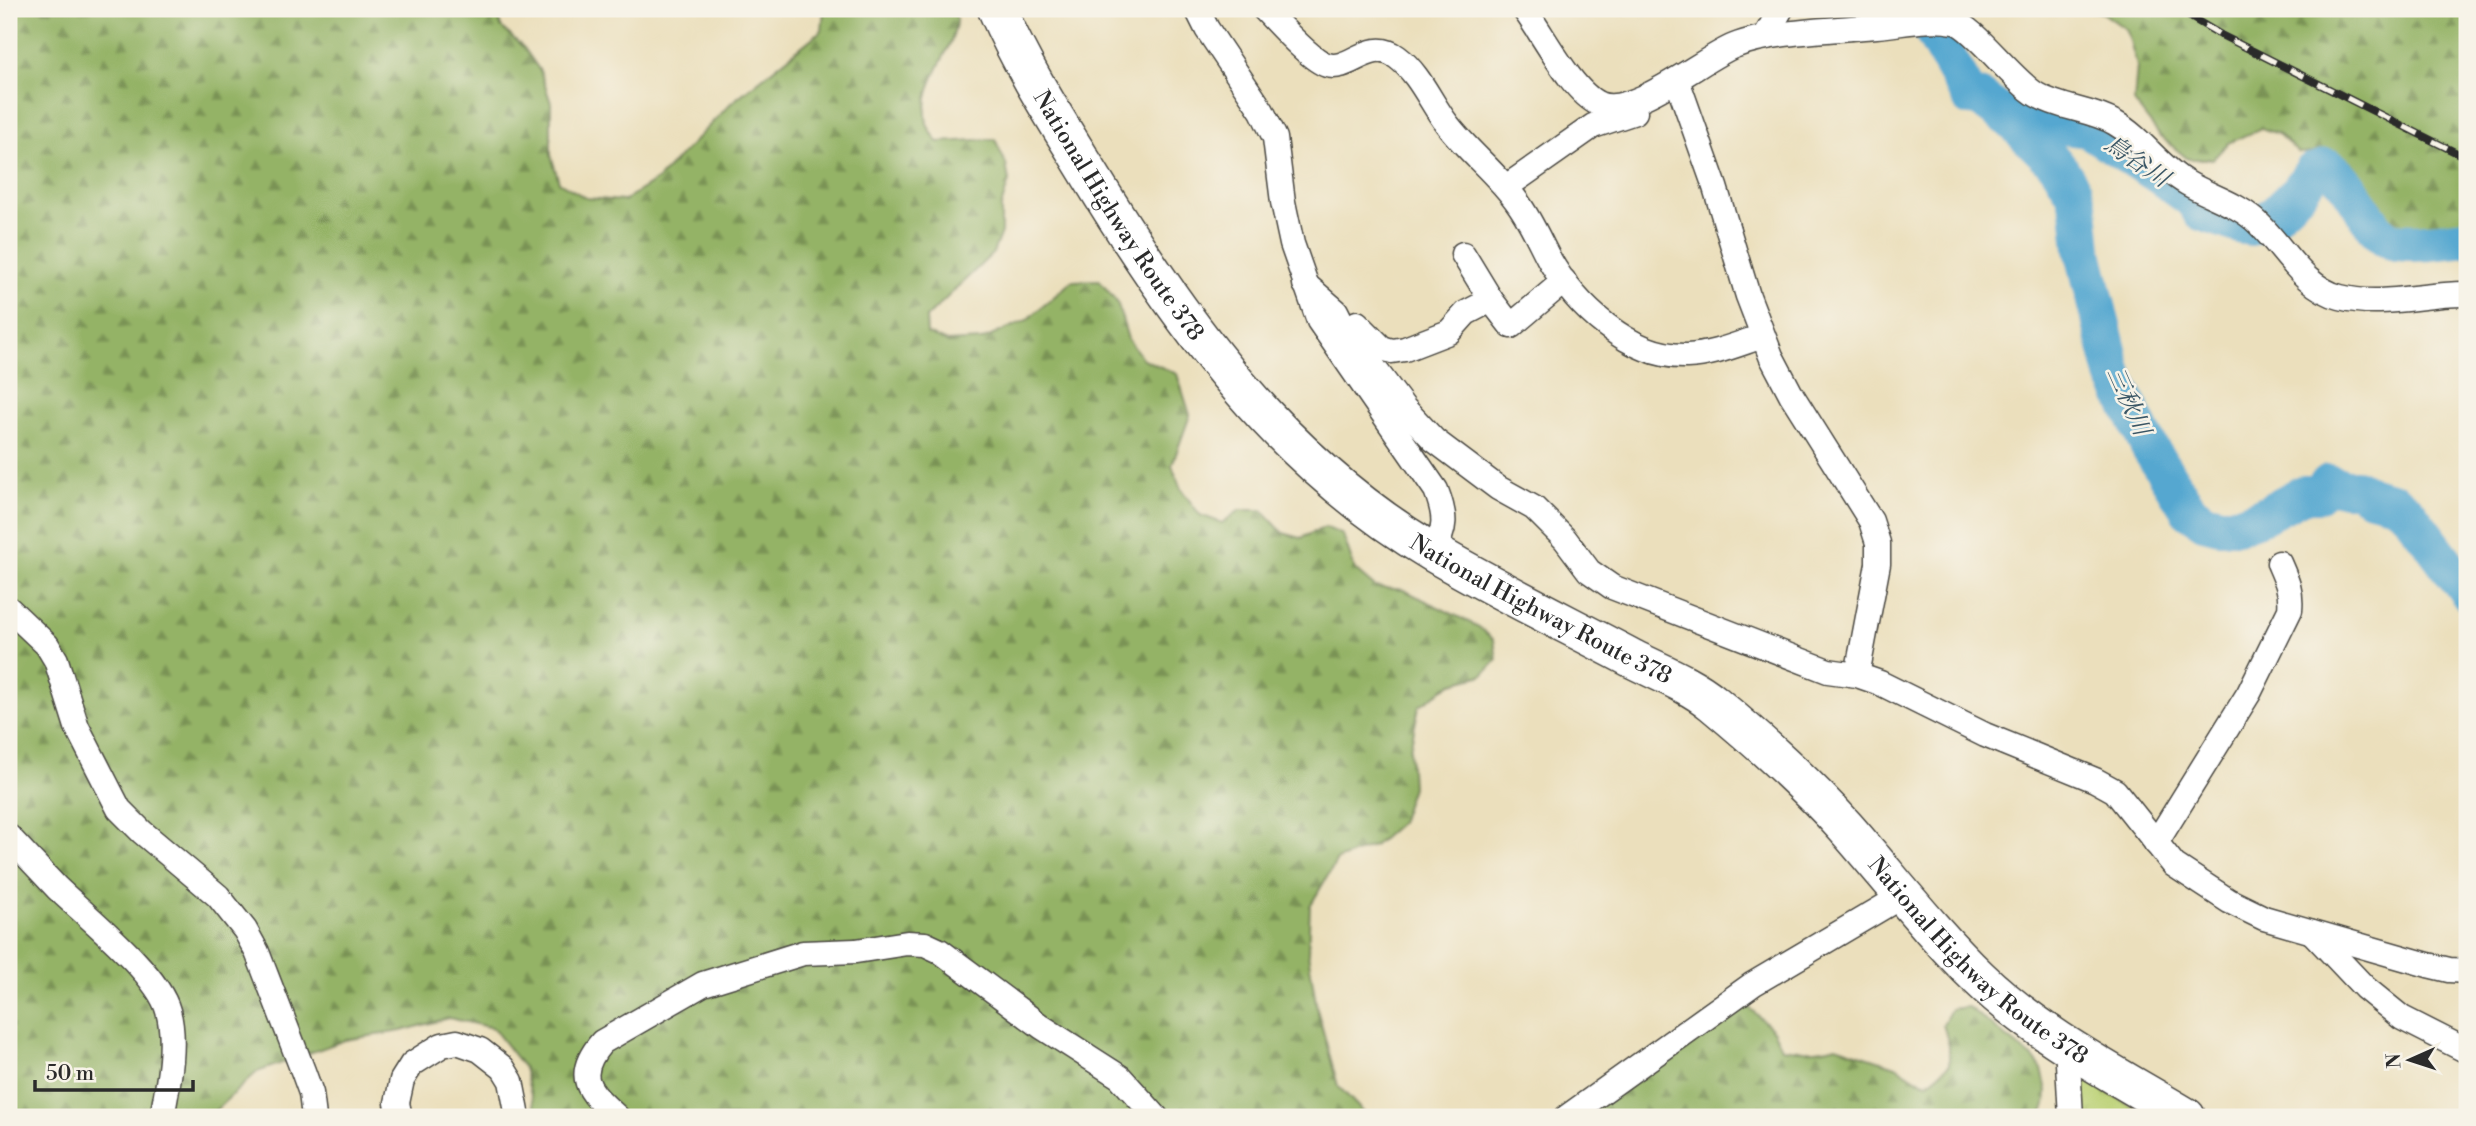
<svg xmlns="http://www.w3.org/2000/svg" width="2476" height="1126" font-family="'Libre Bodoni','Noto Serif JP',serif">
<defs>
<pattern id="grass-tufts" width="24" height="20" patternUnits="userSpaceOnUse" patternTransform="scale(1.75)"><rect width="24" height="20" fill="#bbd175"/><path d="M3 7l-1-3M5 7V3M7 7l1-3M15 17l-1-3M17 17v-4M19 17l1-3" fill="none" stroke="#a1b465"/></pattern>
<pattern id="forest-firs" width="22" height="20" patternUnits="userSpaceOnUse" patternTransform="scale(1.75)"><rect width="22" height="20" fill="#94b366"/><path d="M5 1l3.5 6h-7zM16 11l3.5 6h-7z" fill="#799254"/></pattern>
</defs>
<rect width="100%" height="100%" fill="#f7f3e8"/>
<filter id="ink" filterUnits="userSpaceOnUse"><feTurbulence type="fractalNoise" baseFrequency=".0143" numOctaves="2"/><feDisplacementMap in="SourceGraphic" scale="14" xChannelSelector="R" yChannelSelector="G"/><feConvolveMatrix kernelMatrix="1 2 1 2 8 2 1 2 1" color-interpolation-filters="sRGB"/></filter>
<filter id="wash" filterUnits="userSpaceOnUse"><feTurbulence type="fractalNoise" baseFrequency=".00686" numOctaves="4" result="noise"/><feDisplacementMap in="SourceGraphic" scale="28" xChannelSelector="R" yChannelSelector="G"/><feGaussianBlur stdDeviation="1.57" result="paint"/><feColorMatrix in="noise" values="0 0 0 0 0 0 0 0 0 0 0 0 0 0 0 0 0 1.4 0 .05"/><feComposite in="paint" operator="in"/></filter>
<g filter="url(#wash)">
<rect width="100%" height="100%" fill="#ebdfbc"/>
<path fill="url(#grass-tufts)" stroke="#737e50" stroke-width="2" d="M2081,1077L2151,1117H2080L2078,1083Z"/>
<g fill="url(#forest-firs)" stroke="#606f48" stroke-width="2">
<path d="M9,9H496L501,27L524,48L540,71L551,103V155L559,182L586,198L623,201L658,179L731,103L822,30L824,9H955C964,45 918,76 927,123C928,129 934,136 938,142L995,139L1006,164L1009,181L1001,207V232L993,253L926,318L927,334L947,342L982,340L1027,320L1072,281L1099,280L1117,302L1128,339L1143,359L1177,374L1190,415L1172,465L1181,489L1200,515L1222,523L1240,510H1262L1283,533L1301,538L1325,527L1343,535L1355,570L1375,587L1404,590L1479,627L1494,640L1497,660L1483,675L1452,683L1419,706L1410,749L1412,787L1400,823L1374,846L1337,860L1310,906L1308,953L1317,1009L1338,1086L1368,1117H537L524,1068L493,1028L449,1018L401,1031L345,1040L257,1072L208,1117H9Z"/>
<path d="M2087,9H2467V226C2445,227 2419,232 2397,226C2368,217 2371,164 2336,154C2324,151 2311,152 2299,153L2278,134L2261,128L2228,143L2213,159H2188L2160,136L2134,102L2137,66L2127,30L2103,13Z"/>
<path d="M1748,1006L1773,1030L1782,1048C1801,1051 1819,1052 1836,1046L1896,1066L1916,1079L1928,1083L1949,1065V1045L1943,1024L1951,1009L1968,1007L2033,1058L2042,1069L2047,1091L2046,1105L2040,1117H1577L1721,1007Z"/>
</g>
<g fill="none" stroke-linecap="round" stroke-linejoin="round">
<g stroke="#55a7d0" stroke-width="38">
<path d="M1920,9L1970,97L1980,98L2011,120L2058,166L2074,192L2079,209L2083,249L2114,375L2149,447L2189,510L2204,521L2220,525H2237L2264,515L2303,494H2317L2329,483L2346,488H2356L2371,496L2395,502L2408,512L2467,591"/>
<path d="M2011,120L2088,129L2160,176L2192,199L2201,212L2243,226L2251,227"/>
<path d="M2269,219L2299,191L2312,172L2328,167C2358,185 2369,238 2396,242C2418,245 2445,240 2467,238"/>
</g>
</g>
</g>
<g filter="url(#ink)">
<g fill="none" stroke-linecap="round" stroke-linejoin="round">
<g stroke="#484641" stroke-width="27">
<g id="street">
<path d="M1197,9L1207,29L1262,111L1275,138L1283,202L1292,244L1319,321L1436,490C1446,516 1447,529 1432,552"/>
<path d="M1264,9C1277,22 1310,60 1327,65C1350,72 1370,37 1397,57C1419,73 1431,103 1447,124C1469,153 1498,174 1518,203C1531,221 1539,240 1549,259C1575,305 1630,358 1687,356C1713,355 1738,344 1763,336"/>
<path d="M1524,9C1543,34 1571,91 1599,104C1633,118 1703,58 1734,46C1771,31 1835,30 1876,26C1901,24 1930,17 1954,22C1972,25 2014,82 2037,95C2061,109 2091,109 2115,123C2142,138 2159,167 2187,183C2211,197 2239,204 2259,224C2284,248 2304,288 2340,297C2382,308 2425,293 2467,294"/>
<path d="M1765,37L1781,9"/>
<path d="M1677,80L1715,187L1748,296L1771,356L1791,394L1871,521L1878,543V564L1857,675"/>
<path d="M1506,187L1593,126L1635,112"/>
<path d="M1463,254L1491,300L1511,326L1564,281"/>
<path d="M1305,284L1336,311L1345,329L1404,408L1434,440L1498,488L1534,508L1565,539L1589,571L1612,587L1828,671L1857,675L1880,683L1985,735L2095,780L2115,791L2174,865L2229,901L2264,918L2428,965L2449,970L2467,971"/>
<path d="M1357,323L1382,348L1392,351L1405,349L1449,332L1466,313L1491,300"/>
<path d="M9,609L47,645L56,660L77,727L119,809L142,832L218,896L245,930L257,952L303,1071L311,1093L314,1117"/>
<path d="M9,837C25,854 41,871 57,888C86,916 158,973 168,1011C177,1043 168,1085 162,1117"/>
<path d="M2156,843L2249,693L2290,610C2292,591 2286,579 2279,563"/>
<path d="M2312,932L2365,988L2402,1018L2467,1051"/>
<path d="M2067,1045L2071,1117"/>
<path d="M400,1117L397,1103L402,1080L412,1064L442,1045L457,1042L480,1050L503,1068L511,1081L518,1117"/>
<path d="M617,1117C588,1091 573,1076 602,1042L703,984L803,953L856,951L907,943L925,944L940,951L1042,1027L1120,1077L1156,1117"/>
<path d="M1567,1117L1753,984L1902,896"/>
</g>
</g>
<g stroke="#484641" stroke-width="41">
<g id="highway">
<path id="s1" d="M997,9C1022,67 1057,121 1090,175C1181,324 1281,463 1434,553C1499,591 1567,624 1633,659C1659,672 1690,684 1713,703C1760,742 1805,782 1846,828C1890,878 1931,932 1979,978C2038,1035 2116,1075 2186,1117"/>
</g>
</g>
<path stroke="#484641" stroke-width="3.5" stroke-dasharray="5 5" stroke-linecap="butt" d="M1987,16L1994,9"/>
<use href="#street" stroke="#fff" stroke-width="24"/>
<use href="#highway" stroke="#fff" stroke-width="38"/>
<g stroke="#2b2b2b" stroke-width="8">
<path id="rail" d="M2177,9L2221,35L2467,158"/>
</g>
<use href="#rail" stroke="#f7f3e8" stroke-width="5" stroke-dasharray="16" stroke-linecap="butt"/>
</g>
</g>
<g text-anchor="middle" stroke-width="5" stroke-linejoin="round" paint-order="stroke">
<g font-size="23" fill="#2b2b2b" stroke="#f7f3e8">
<text dy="8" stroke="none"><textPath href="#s1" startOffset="240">National Highway Route 378</textPath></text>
<text dy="8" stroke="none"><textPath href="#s1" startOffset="828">National Highway Route 378</textPath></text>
<text dy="8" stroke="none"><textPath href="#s1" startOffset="1395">National Highway Route 378</textPath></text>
</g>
<g font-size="24" font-style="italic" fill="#3a5665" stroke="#f7f3e8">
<text transform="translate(2137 161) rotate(34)" y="8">鳥谷川</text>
<text transform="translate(2129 401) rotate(66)" y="8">三秋川</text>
</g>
</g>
<rect width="2476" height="1126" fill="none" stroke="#f7f3e8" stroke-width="35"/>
<g transform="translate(2410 1060) rotate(267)" stroke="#f7f3e8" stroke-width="5" paint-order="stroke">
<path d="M0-5L12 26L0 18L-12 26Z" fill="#2b2b2b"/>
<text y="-10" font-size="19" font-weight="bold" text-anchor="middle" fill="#2b2b2b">N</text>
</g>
<path d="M35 1080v10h158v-10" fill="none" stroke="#2b2b2b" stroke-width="3.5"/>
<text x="46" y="1080" font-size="21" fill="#2b2b2b" stroke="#f7f3e8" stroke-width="5" paint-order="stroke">50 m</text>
</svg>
